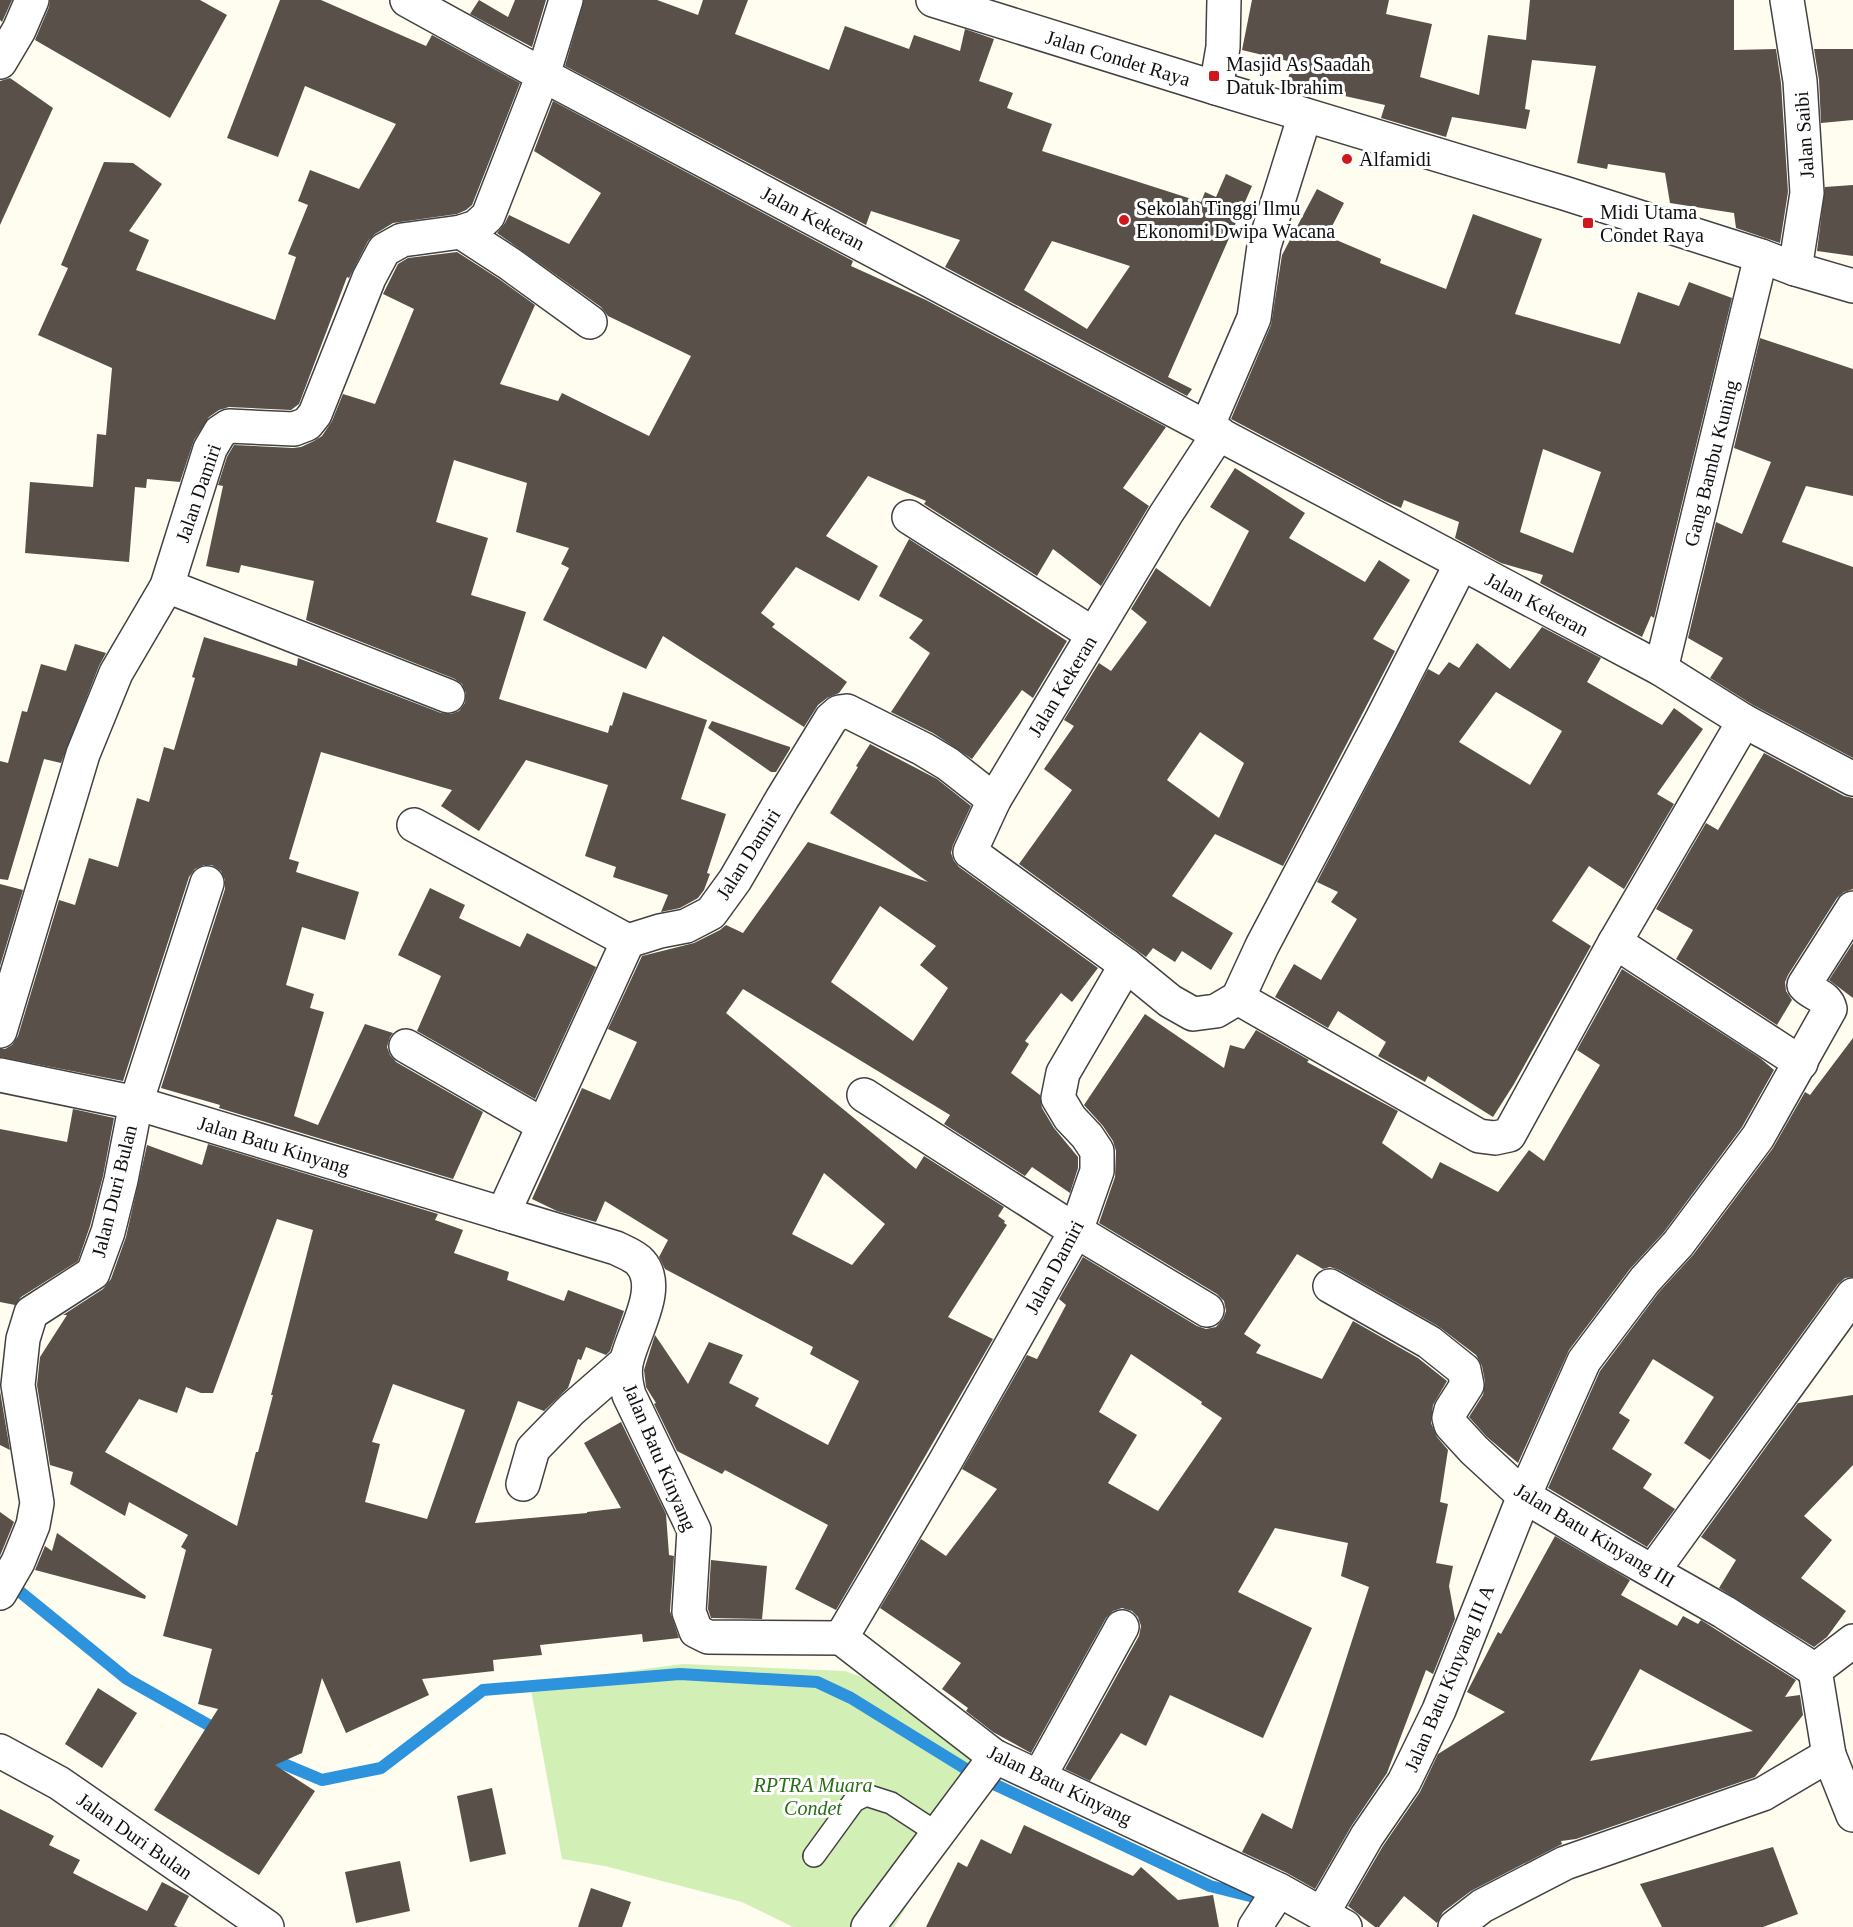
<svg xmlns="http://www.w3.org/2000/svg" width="1853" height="1927" font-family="Georgia,serif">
<rect width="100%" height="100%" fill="#fffcf0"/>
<path fill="#d2efb5" d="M683,1664L845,1671L864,1678L989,1771L894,1927H793L742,1902L605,1866L562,1859L530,1684Z"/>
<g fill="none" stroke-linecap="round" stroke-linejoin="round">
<g stroke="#2d93dc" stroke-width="12">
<path d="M8,1582L127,1679L221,1732"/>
<path d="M265,1756L322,1780L381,1768L483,1690L680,1674L817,1682L851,1698L979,1777L1210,1886L1270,1901"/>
</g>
</g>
<g fill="#59504a" fill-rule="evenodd">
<path d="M0,0H12L2,22L0,20Z"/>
<path d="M50,0H200L227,15L170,118L35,40L49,7Z"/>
<path d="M280,0H321L426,46L432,35L520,83L472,205L466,210L457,214L393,223L375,234L368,241L349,278L347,277L299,404L291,410L229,407L219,410L209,417L194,440L180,482L147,479L146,488L135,487L129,562L25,553L30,482L93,487L97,434L106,435L112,368L38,335L68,268L61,265L104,162L133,163L162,184L129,231L149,240L136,270L275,320L296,257L288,254L308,205L298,201L310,170L359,189L396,124L305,86L278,157L227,138Z"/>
<path d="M479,0L508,17L515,0H546L532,47L470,14Z"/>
<path d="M584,0H657L698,15L703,0H748L735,34L829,70L845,26L909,49L914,35L960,51L965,29L994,39L979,81L1013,93L1007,108L1052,124L1042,151L1201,202L1205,192L1216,197L1226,174L1252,186L1168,377L1192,389L1187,396L945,267L960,240L871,211L866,225L565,66ZM1052,241L1130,266L1087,329L1024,290Z"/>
<path d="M1252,0H1389L1386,14L1432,24L1420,77L1479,95L1488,35L1526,40L1530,0H1734V50L1776,49L1781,83L1788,192L1780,243L1736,228L1734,213L1670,203L1665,173L1608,164L1607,169L1577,163L1596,66L1532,60L1525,109L1530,110L1526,129L1452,117L1446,137L1381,118L1385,105L1336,94L1337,91L1288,80L1292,62L1242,50Z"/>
<path d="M1814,49H1853V120L1821,123L1819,80Z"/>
<path d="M10,78L53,108L0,225V81Z"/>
<path d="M553,101L853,261L851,266L926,300L1166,427L1123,488L1149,506L1101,586L1053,549L1037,576L924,504L926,501L868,476L826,536L878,566L859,601L796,567L761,613L775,624L772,627L847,682L839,693L827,698L818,705L804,727L663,636L646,669L543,620L569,568L561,564L569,548L516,532L527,483L454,460L436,522L488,538L471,595L526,612L499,699L608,733L610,725L612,726L623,692L707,720L681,799L726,814L707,873L710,874L704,890L698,898L680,908L661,912L668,895L613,877L616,867L585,856L608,785L526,760L479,831L441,806L452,790L321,752L289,859L299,862L296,872L359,892L345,940L302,927L286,985L314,994L310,1008L324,1012L294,1116L318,1125L365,1024L393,1033L390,1037L387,1047L390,1055L396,1062L483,1112L453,1179L219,1108L220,1105L161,1088L225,889V880L221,871L212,865H204L195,869L189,877L123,1081L0,1057V1049H5L12,1045L18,1036L59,900L75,905L89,858L118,867L137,798L149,802L164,747L174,750L195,678L192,677L204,637L297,666L298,658L441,713L451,714L459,711L465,703L466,693L462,684L455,679L306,620L314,581L241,565L239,573L206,566L223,486L218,485L227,457L234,445L293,448L301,447L314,441L322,436L332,421L343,394L375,404L414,309L383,294L398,264L408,258L457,252L499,279L535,305L500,384L558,401L562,393L649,436L691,356L608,316L601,307L497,233L505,223L509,215L569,244L601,193L534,151Z"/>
<path d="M1853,185V256L1817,251L1825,187Z"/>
<path d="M1317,189L1344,203L1327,236L1381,259L1380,263L1446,289L1473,214L1542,239L1515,314L1620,344L1638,292L1679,306L1689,282L1732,298L1654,618L1651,616L1642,637L1540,583L1543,575L1501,563L1455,538L1459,522L1404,500L1401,508L1385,501L1231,419L1271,325L1282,255ZM1543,449L1601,472L1573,553L1520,532Z"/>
<path d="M1760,338L1853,369V496L1806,486L1782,542L1853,567V758L1753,705L1710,678L1723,658L1688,638L1716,522L1742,534L1771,462L1734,448Z"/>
<path d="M1235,468L1305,513L1289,538L1365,582L1379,560L1410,580L1373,639L1395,651L1283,866L1215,834L1172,896L1233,933L1211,970L1182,951L1175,962L1153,948L1146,957L1019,864L1072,790L1044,769L1074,726L1064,720L1099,663L1111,671L1147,622L1131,609L1156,568L1210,607L1249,531L1210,507ZM1200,732L1244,763L1219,818L1167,780Z"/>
<path d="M909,539L1067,641L1033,698L1022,690L972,759L933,733L891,712L930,653L909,638L923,620L879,596Z"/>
<path d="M1542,627L1601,658L1587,682L1662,725L1674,708L1703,729L1657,794L1674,804L1624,889L1589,866L1552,921L1591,946L1514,1084L1493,1117L1428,1076L1425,1082L1378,1056L1386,1042L1338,1011L1328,1028L1275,997L1294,964L1321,980L1357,919L1331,902L1338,892L1317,882L1428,669L1439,675L1449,662L1459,668L1477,643L1510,669ZM1496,692L1562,731L1530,785L1459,742Z"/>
<path d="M75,644L106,653L99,666L61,763L44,759L8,880L0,879V761L8,763L22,711L27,712L41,664L66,671Z"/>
<path d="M712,721L790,747V749L776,772H771L708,728Z"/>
<path d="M870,744L937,779L971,806L953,845L951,853L954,861L959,867L1098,968L1072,1002L1061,993L1025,1041L1029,1044L1011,1073L1040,1095L1042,1108L1054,1128L1078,1157V1168L1070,1193L1032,1167L1025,1176L944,1124L950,1115L743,989L726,1013L916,1169L924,1156L1004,1207L998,1216L1005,1221L1004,1223L1007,1225L948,1317L993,1339L836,1610L795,1589L828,1525L725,1470L722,1474L677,1451L654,1404L656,1403L646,1387L644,1370L655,1335L688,1384L709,1342L743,1355L729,1383L759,1398L755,1406L828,1445L859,1381L810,1354L813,1347L665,1269L659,1257L668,1240L605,1201L596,1222L557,1211L532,1199L582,1088L610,1100L637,1042L608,1029L642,956L694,943L720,930L726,925L743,933L808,842L928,882L830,813L858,767L856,766ZM880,906L936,946L920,965L948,988L913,1041L831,982ZM824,1173L885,1224L852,1265L792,1234Z"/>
<path d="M1764,753L1844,796L1853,798V889L1844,892L1837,898L1788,975L1785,982L1786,991L1792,1000L1777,1025L1676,959L1693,930L1656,909L1706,823L1718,830Z"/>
<path d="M0,884L23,890L0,966Z"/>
<path d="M430,888L465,905L459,918L520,947L527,933L596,967L535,1099L417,1031L441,976L398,955Z"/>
<path d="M1853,943V998L1829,980Z"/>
<path d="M1622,969L1760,1058L1774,1070L1742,1127L1664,1232L1630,1269L1569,1350L1518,1463L1487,1437L1469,1417L1483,1395L1485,1382L1482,1366L1476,1355L1438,1326L1339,1270L1330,1267L1323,1269L1297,1254L1244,1334L1261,1345L1256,1353L1322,1379L1353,1321L1418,1358L1447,1381L1433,1405L1431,1423L1437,1437L1448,1450L1440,1502L1448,1504L1436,1563L1453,1566L1449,1586L1455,1619L1433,1674L1426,1670L1387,1773L1352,1825L1315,1889L1287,1873L1242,1852L1262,1813L1292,1829L1369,1587L1341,1576L1348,1543L1275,1528L1238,1592L1312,1628L1263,1738L1170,1695L1146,1746L1121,1733L1090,1781L1065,1769L1139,1636L1141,1626L1138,1617L1132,1611L1122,1608L1113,1611L1106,1618L1031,1753L993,1732L966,1711L968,1708L942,1689L961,1663L880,1608L921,1539L946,1556L997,1489L962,1469L1027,1355L1037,1359L1066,1305L1059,1299L1083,1257L1197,1326L1206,1329L1216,1327L1223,1319L1226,1311L1224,1301L1217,1294L1099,1223L1115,1177L1116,1151L1113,1141L1103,1126L1084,1105L1145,1014L1224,1068L1230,1045L1244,1049L1256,1030L1309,1060L1307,1062L1398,1111L1382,1143L1432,1179L1440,1162L1498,1192L1529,1150L1544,1161L1600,1065L1577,1050ZM1131,1354L1202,1402L1201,1404L1222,1418L1158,1511L1108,1483L1137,1435L1099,1412Z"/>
<path d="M1853,1038V1277L1845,1278L1838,1284L1710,1460L1684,1443L1714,1397L1653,1359L1619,1413L1630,1420L1612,1449L1652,1474L1643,1488L1675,1509L1647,1547L1548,1488L1549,1486L1600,1371L1659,1292L1693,1255L1773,1148L1805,1092L1810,1095Z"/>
<path d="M73,1109L114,1118L103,1176L90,1226L78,1261L21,1297L15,1305L0,1302V1129L67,1142Z"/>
<path d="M208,1144L438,1214L435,1220L463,1230L454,1253L509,1272L507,1280L564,1301L568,1290L624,1311L610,1351L606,1355L586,1347L581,1360L578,1359L568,1388L544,1411L518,1401L475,1523L587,1513V1512L621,1508L584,1443L621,1422L666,1514L669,1555L674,1556L670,1611L679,1638L643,1642L642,1634L540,1645L542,1655L493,1660L494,1671L422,1679L429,1695L346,1733L322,1678L302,1753L275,1765L315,1791L259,1875L154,1810L218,1709L198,1704L212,1649L163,1636L186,1550L181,1547L188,1535L129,1502L125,1516L70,1484L73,1472L50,1465L37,1385L40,1357L67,1315H63L103,1289L111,1279L126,1237L147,1145L202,1165ZM277,1219L313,1230L271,1395H273L258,1452H256L237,1526L105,1452L139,1399L177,1413L186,1387L201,1393H213ZM393,1384L465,1410L427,1519L365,1502L380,1444L372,1442Z"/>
<path d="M0,1391L10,1450L0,1445Z"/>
<path d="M1853,1395V1465L1804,1516L1832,1540L1801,1578L1846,1611L1827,1637L1814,1647L1719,1588L1736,1560L1701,1537L1798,1403Z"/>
<path d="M0,1512L14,1522L0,1556Z"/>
<path d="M57,1533L146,1596L145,1599L35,1570L45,1546L52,1551Z"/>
<path d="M1555,1536L1630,1580L1621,1595L1677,1626L1683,1616L1698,1624L1701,1620L1796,1680L1785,1697L1800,1695L1803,1715L1755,1777L1576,1839L1561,1841L1562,1844L1471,1891L1443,1912L1437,1923L1404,1896L1379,1927H1375L1348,1906L1383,1846L1420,1792L1438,1754L1505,1712L1467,1692L1498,1632L1501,1634ZM1640,1669L1711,1708L1753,1731L1590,1761Z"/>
<path d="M711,1560L767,1566L762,1619L711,1618L708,1609Z"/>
<path d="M98,1688L137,1713L102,1768L65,1744Z"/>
<path d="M492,1788L506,1854L470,1862L457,1796Z"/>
<path d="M0,1809L54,1836L49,1845L80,1860L73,1873L147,1911L162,1882L189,1896L174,1925L178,1927H0Z"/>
<path d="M1024,1825L1133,1876L1141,1867L1178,1900L1213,1895L1219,1927H926L958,1862L967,1867L981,1839L1011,1854Z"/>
<path d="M1773,1847L1798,1914L1763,1927H1662L1640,1884Z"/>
<path d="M400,1861L410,1911L356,1923L345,1872Z"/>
<path d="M591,1888L631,1902L622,1927H578Z"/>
</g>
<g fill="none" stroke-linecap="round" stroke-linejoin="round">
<g stroke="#424242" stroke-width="24">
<path id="service" d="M814,1856L854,1801L866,1795L891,1803L937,1833"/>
</g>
<g stroke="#424242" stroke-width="36">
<g id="minor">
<path d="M407,0L543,75L1661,669L1744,721L1853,779"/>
<path d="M1787,0L1800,81L1807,193L1795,269"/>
<path d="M0,62L19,30L32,0"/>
<path d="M1216,88L1223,47L1224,0"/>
<path d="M461,232L510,264L590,322"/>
<path d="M1207,427L1254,318L1264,246L1305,115"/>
<path d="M1219,433L1166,514L994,800L970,852L1126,965L1170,1001L1193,1014L1216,1011L1238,998L1262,946L1382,719L1461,564"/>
<path d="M909,517L1093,634"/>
<path d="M167,586L448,696"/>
<path d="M1661,669L1761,256"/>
<path d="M414,825L628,941"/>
<path d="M1615,942L1801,1063"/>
<path d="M1238,998L1479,1136L1495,1138L1509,1135L1615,942L1744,721"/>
<path d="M0,1031L83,754L116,673L167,586L210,449L220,432L229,426L294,429L307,424L315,414L369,278L384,250L402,240L461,232L476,227L488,216L543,75L566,0"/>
<path d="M406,1046L543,1125"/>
<path d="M0,1075L136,1103L616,1248C624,1252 635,1256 640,1262C664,1288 631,1335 626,1364C624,1375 626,1384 629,1395L694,1530L689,1612L696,1631L708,1637L841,1638L994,1756L1279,1890L1345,1927"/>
<path d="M864,1095L1076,1231L1207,1310"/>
<path d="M503,1214L628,941L660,931L686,926L711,913L735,880L782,799L831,719L839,712L847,711L923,749L948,764L994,800"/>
<path d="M1330,1286L1429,1342L1464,1370L1467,1385L1451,1410L1449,1418L1451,1425L1474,1450L1524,1496L1618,1552L1724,1612L1815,1670"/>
<path d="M523,1484L533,1449L571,1410L626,1362"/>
<path d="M1653,1571L1853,1295"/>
<path d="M0,1593L18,1562L33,1525L37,1503L18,1385L23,1339L31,1313L93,1273L108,1232L121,1180L136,1103L207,883"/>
<path d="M841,1638L945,1462L1076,1231L1097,1171V1151L1087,1136L1070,1118L1058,1098L1063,1073L1126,965"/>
<path d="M0,1751L59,1783L267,1927"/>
<path d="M1829,1755L1853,1815"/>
<path d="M1039,1777L1122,1627"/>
<path d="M1322,1914L1367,1836L1404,1782L1439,1710L1524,1496L1584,1361L1645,1280L1678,1244L1758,1137L1830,1009C1827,995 1812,995 1804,985L1853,908"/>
<path d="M868,1927L992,1761L994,1756"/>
<path d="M1255,1927L1279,1890"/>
<path d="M1455,1927L1482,1906L1565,1863L1763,1794L1829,1755L1815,1670L1853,1641"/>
</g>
</g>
<g stroke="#424242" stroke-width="36">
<path id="tertiary" d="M933,0L1216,88L1564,193L1761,256L1795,269L1853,286"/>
</g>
<use href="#service" stroke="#fff" stroke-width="21"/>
<use href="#minor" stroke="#fff" stroke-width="33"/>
<use href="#tertiary" stroke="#fff" stroke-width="33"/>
</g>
<g fill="#cf171c" stroke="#fff" stroke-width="2">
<rect x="1208" y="70" width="12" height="12" rx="3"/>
<circle cx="1347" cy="159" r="6"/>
<circle cx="1124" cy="220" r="6"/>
<rect x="1582" y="217" width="12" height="12" rx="3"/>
</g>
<g text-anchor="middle" stroke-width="6" stroke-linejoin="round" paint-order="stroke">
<g font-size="20" fill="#0f0f0f" stroke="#fff">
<text transform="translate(1118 58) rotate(17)" y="7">Jalan Condet Raya</text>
<text transform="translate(1804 135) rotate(-94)" y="7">Jalan Saibi</text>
<text transform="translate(813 218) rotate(28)" y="7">Jalan Kekeran</text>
<text transform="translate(1711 463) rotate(-76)" y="7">Gang Bambu Kuning</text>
<text transform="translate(198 493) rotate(-71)" y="7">Jalan Damiri</text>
<text transform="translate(1537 604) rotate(28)" y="7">Jalan Kekeran</text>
<text transform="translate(1062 686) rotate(-59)" y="7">Jalan Kekeran</text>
<text transform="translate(748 854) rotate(-58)" y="7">Jalan Damiri</text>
<text transform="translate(274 1145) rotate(17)" y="7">Jalan Batu Kinyang</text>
<text transform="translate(114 1191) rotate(-76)" y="7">Jalan Duri Bulan</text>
<text transform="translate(1054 1267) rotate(-62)" y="7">Jalan Damiri</text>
<text transform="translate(660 1457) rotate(67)" y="7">Jalan Batu Kinyang</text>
<text transform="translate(1595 1535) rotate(31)" y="7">Jalan Batu Kinyang III</text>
<text transform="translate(1449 1678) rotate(-67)" y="7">Jalan Batu Kinyang III A</text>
<text transform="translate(1060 1785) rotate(26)" y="7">Jalan Batu Kinyang</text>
<text transform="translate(135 1836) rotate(35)" y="7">Jalan Duri Bulan</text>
</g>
<g font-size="20" fill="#0f0f0f" stroke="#fff" text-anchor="start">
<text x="1226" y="71">Masjid As Saadah<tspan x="1226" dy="23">Datuk Ibrahim</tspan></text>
<text x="1359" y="166">Alfamidi</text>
<text x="1136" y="215">Sekolah Tinggi Ilmu<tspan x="1136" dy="23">Ekonomi Dwipa Wacana</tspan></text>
<text x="1600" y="219">Midi Utama<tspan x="1600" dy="23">Condet Raya</tspan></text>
</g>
<g font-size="20" font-style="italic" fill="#286e17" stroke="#fff">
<text x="813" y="1792">RPTRA Muara<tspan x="813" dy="23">Condet</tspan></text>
</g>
</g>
</svg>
